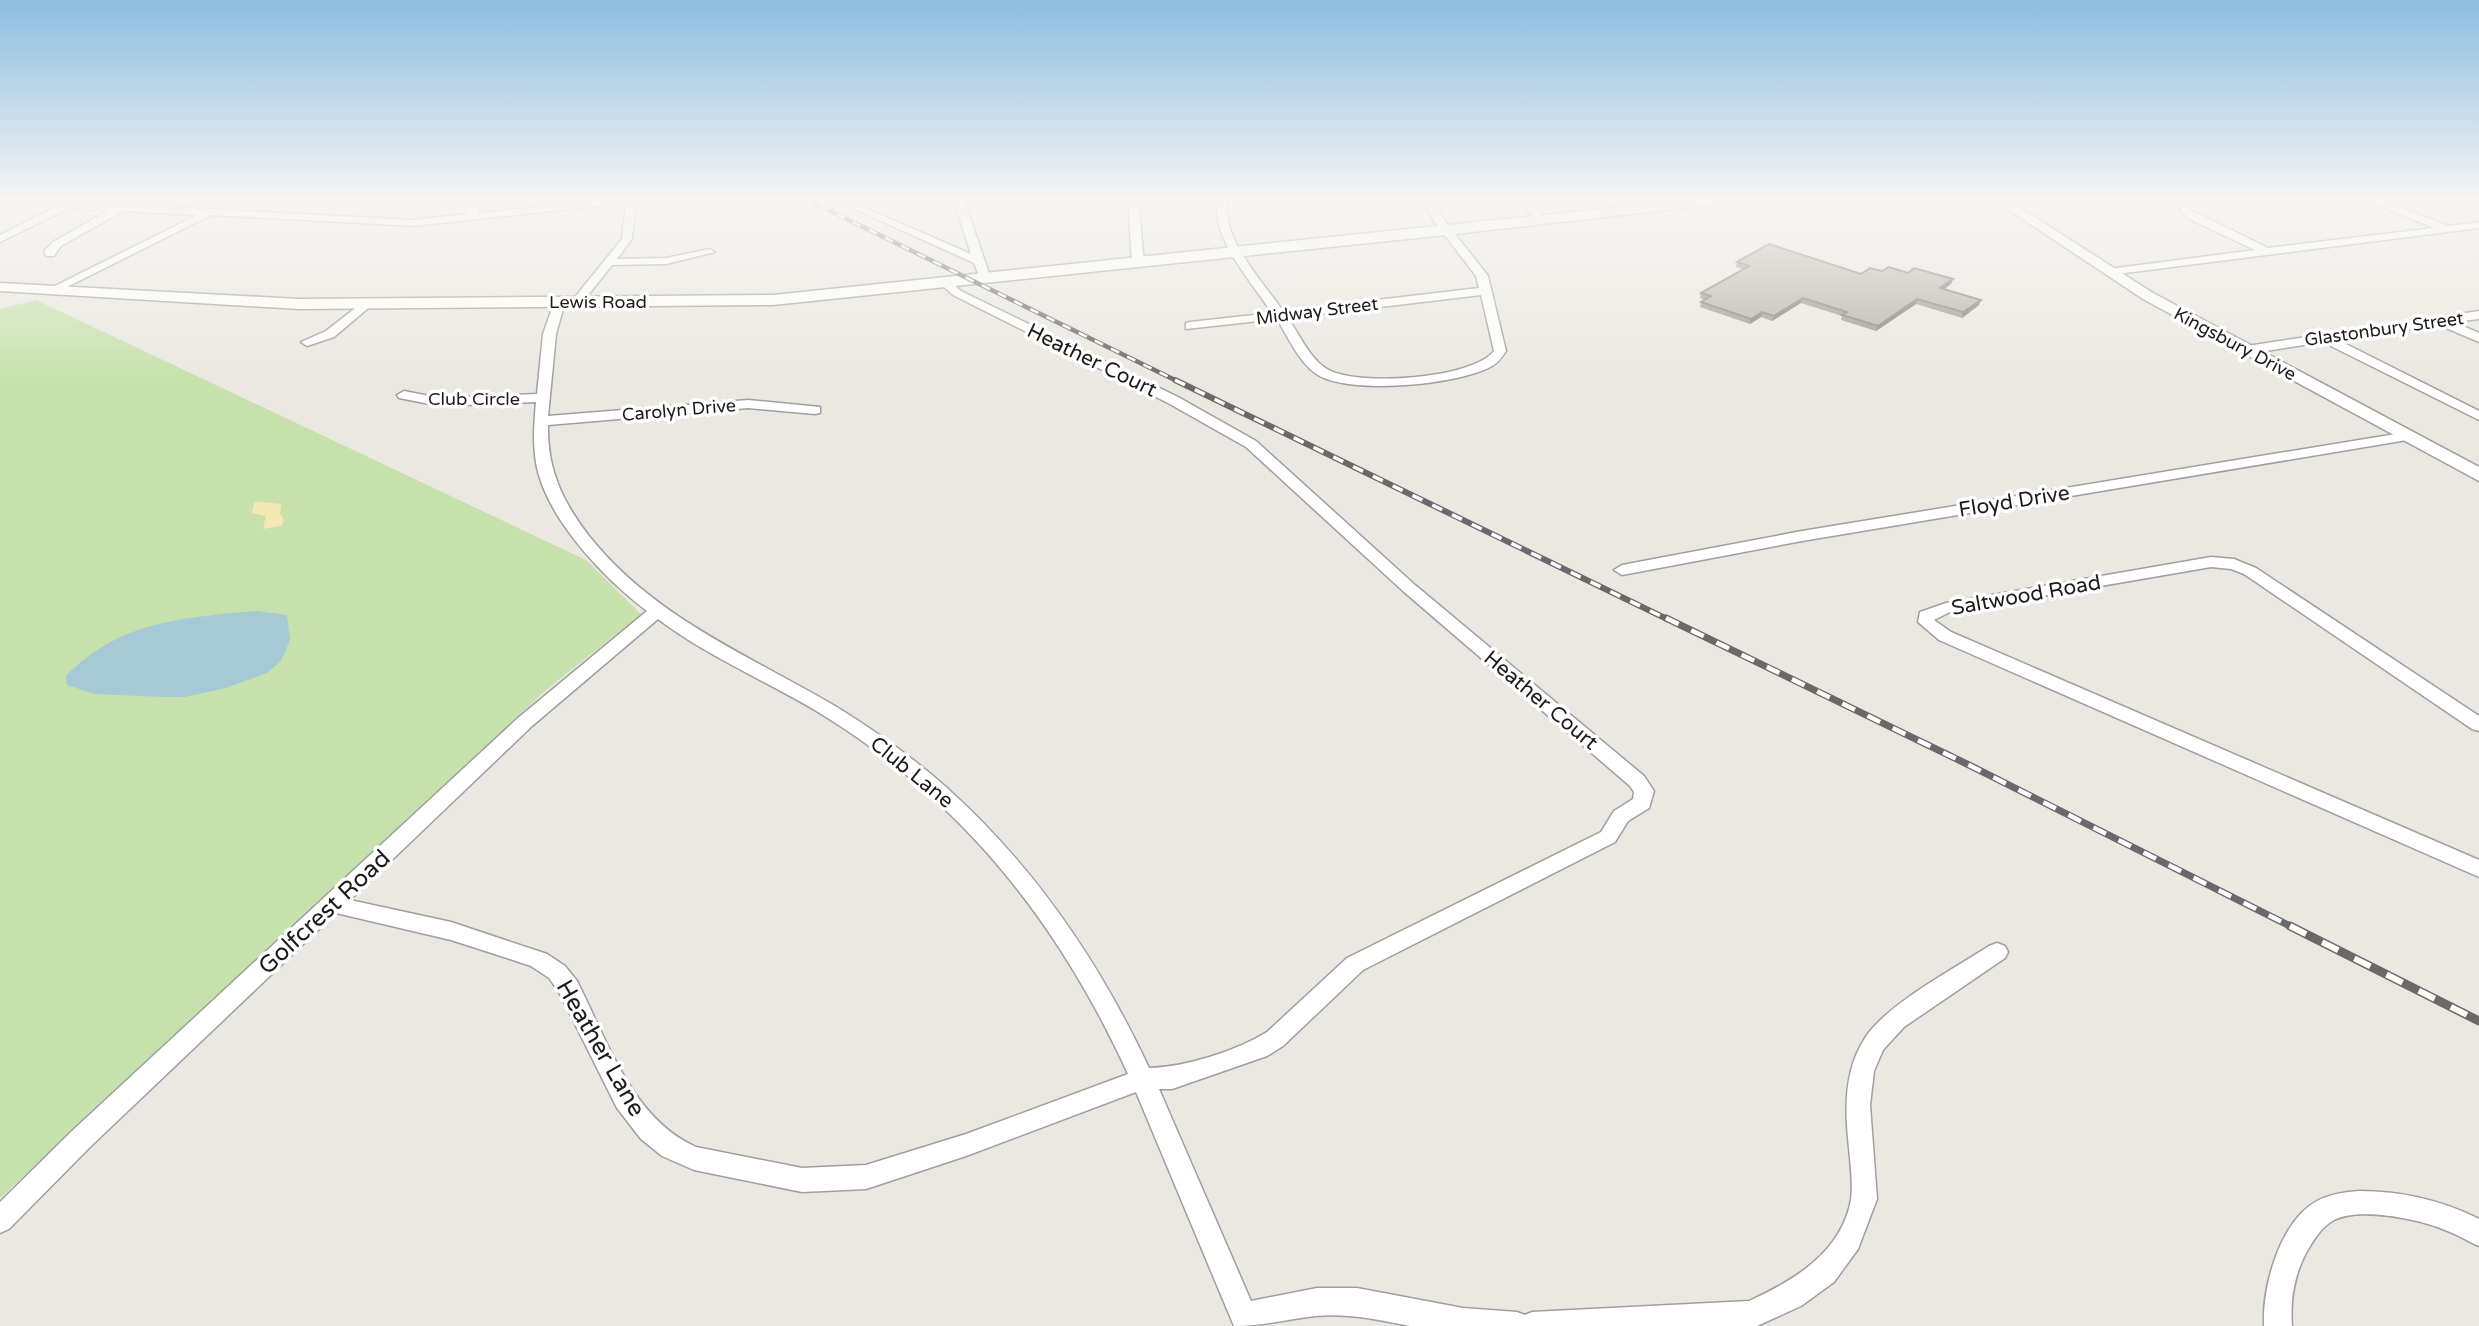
<svg xmlns="http://www.w3.org/2000/svg" width="2479" height="1326" font-family="'Varela Round',sans-serif">
<rect width="100%" height="100%" fill="#ebe8e1"/>
<path fill="#c6e1ac" d="M36,300L586,560L641,614L546,690L0,1198V309Z"/>
<path fill="#f6e8b4" d="M260,502L281,504L280,514L284,520L281,526L263,529L266,516L252,513L254,503Z"/>
<path fill="#a6cad5" d="M257,611L287,615L290,640L281,661L267,673L226,688L185,697H162L95,694L67,685L66,676C121,620 184,618 257,611Z"/>
<g fill="none" stroke-linecap="round" stroke-linejoin="round">
<g stroke="#9f9f9f" stroke-width="3">
<g id="minor">
<path d="M469,198H479L478,213L636,198L632,239L617,259L666,258L710,249L715,252L666,264L612,265L581,304L577,306L571,302L622,239L626,203L414,226L211,215L53,294L49,293V289L197,215L123,211L61,246L54,256H46L44,251L53,242L109,210L69,208L0,242V235L55,207L48,204L53,201L414,220L467,214Z"/>
<path d="M830,198H842L971,254L953,198H963L991,279L981,281L974,263Z"/>
<path d="M1128,198H1138L1144,263L1138,266L1132,263Z"/>
<path d="M1218,198H1228C1219,236 1262,281 1283,311L1479,288L1476,276L1434,221L1423,198H1433L1444,220L1488,276L1506,351C1502,357 1498,363 1492,366C1459,385 1351,395 1318,375C1300,364 1288,337 1277,319L1186,329V323L1190,322L1272,313C1251,281 1209,236 1218,198ZM1481,295L1494,351C1473,379 1356,387 1327,369C1310,359 1299,334 1288,318Z"/>
<path d="M1519,198H1529L1547,221L1546,223H1538Z"/>
<path d="M2362,198H2375L2449,226L2479,222V228L2109,275L2103,272L2109,269L2255,250L2189,219L2180,210L2185,207L2268,248L2434,228Z"/>
<path d="M943,282H951L961,291L1178,397L1256,441L1415,585L1644,776L1654,791L1649,808L1628,821L1615,842L1363,970L1283,1046L1267,1056L1172,1089H1159L1251,1301L1317,1288H1357L1463,1308L1517,1312L1525,1315L1532,1312L1749,1301C1793,1281 1841,1253 1851,1200C1854,1180 1848,1146 1847,1125C1845,1095 1848,1064 1865,1038C1887,1004 1954,969 1989,946L1997,943L2005,946L2008,952L2005,958L1904,1027L1883,1050L1874,1071L1870,1105L1877,1199L1858,1249L1834,1282L1801,1306L1757,1326H1410C1379,1320 1348,1313 1316,1316C1287,1319 1265,1326 1234,1326L1136,1092L966,1156L866,1189L802,1192L694,1170L662,1156L641,1139L617,1108L560,994L549,978L531,966L510,959L451,940L336,913L90,1147L9,1229L0,1233V1202L72,1131L518,718L647,611C605,579 552,524 538,472C532,449 534,425 536,402L440,406L399,398L397,395L404,391L440,398L537,394L543,334L555,300L565,302L556,334L548,416L748,400L820,407V413L815,414L748,408L548,425C547,469 562,501 589,536C653,617 748,655 835,706C874,730 912,757 946,787C1035,867 1099,961 1149,1068C1186,1067 1236,1051 1267,1032L1347,958L1601,832L1614,811L1633,799L1634,792L1630,786L1403,591L1246,447L1168,403L953,295L943,286ZM658,619C708,657 769,682 823,715C964,802 1060,925 1128,1074L966,1134L866,1165L802,1168L696,1147C632,1119 607,1040 577,981L565,966L547,954L451,922L350,900L532,726Z"/>
<path d="M363,302L373,304L334,337L307,346L301,342L326,331Z"/>
<path d="M2479,311V319L2454,322L2479,333V342L2439,325L2338,340L2479,411V420L2323,342L2247,354L2241,350L2247,346Z"/>
<path d="M2408,432L2415,436L2413,439L1802,541L1622,575L1614,570L1622,565L1802,531Z"/>
<path d="M2211,557L2234,559L2256,568L2479,716V731L2472,729L2244,574L2231,569L2211,567L1950,612L1934,620L1951,632L2479,860V877L1939,640L1918,622L1920,612L1946,603Z"/>
<path d="M2359,1191C2402,1191 2441,1200 2479,1219V1246C2467,1241 2457,1234 2445,1230C2419,1219 2360,1207 2334,1220C2321,1227 2313,1241 2306,1253C2294,1276 2290,1300 2292,1326H2264C2262,1287 2280,1221 2317,1201C2330,1194 2345,1192 2359,1191Z"/>
</g>
</g>
<g stroke="#9f9f9f" stroke-width="3">
<g id="tertiary">
<path d="M1706,198H1744L1737,202L1446,235L773,305L299,309L0,291V283L299,299L773,295Z"/>
<path d="M1991,198H2005L2153,293L2479,467V481L2143,299Z"/>
</g>
</g>
<use href="#minor" fill="#fff" fill-rule="evenodd"/>
<use href="#tertiary" fill="#fff" fill-rule="evenodd"/>
<g stroke="#696969" stroke-width="4.5">
<path id="rail-far3" d="M804,198L1179,382"/>
</g>
<g stroke="#696969" stroke-width="6">
<path id="rail-far2" d="M1175,380L1669,620"/>
</g>
<g stroke="#696969" stroke-width="7">
<path id="rail-far1" d="M1666,618L1971,766L2294,928"/>
</g>
<g stroke="#696969" stroke-width="9">
<path id="rail" d="M2290,926L2479,1021"/>
</g>
<use href="#rail-far3" stroke="#fff" stroke-width="2.5" stroke-dasharray="9" stroke-linecap="butt"/>
<use href="#rail-far2" stroke="#fff" stroke-width="3.5" stroke-dasharray="11" stroke-linecap="butt"/>
<use href="#rail-far1" stroke="#fff" stroke-width="4.5" stroke-dasharray="14" stroke-linecap="butt"/>
<use href="#rail" stroke="#fff" stroke-width="6" stroke-dasharray="18" stroke-linecap="butt"/>
</g>
<path fill="#9e9893" d="M1737,262L1861,274L1882,271L1908,273L1953,279L1951,284L1944,289L1979,305L1962,318L1916,304L1876,331L1841,320L1842,316L1801,303L1772,321L1761,317L1750,324L1700,307L1701,302L1705,300L1700,298L1701,293L1743,269L1736,267Z"/>
<g fill="#817c78">
<path d="M1953,279L1951,284L1939,293L1940,288Z"/>
<path d="M1803,298L1801,303L1772,321L1774,316Z"/>
<path d="M1917,299L1916,304L1876,331L1878,326Z"/>
<path d="M1981,300L1979,305L1962,318L1963,312Z"/>
<path d="M1762,312L1761,317L1750,324L1751,319Z"/>
</g>
<path fill="#b8b1ab" stroke="#817c78" stroke-width="2" d="M1769,244L1861,274L1870,268L1882,271L1889,267L1908,273L1914,268L1953,279L1940,288L1981,300L1963,312L1917,299L1878,326L1842,315L1847,312L1803,298L1774,316L1762,312L1751,319L1701,302L1711,296L1701,293L1749,266L1737,262Z"/>
<linearGradient id="sky" x2="0" y2="1"><stop stop-color="#8dbde0"/><stop offset="0.52" stop-color="#f6f5f2"/><stop offset="1" stop-color="#f6f5f2" stop-opacity="0"/></linearGradient>
<rect width="2479" height="383" fill="url(#sky)"/>
<g text-anchor="middle" stroke-width="7" stroke-linejoin="round" paint-order="stroke">
<g font-size="18" fill="#1b1b1b" stroke="#fff">
<text x="598" y="308">Lewis Road</text>
<text transform="translate(1317 311) rotate(-7)" y="6">Midway Street</text>
<text transform="translate(2384 329) rotate(-8)" y="6">Glastonbury Street</text>
<text transform="translate(2235 344) rotate(28)" y="6">Kingsbury Drive</text>
<text x="474" y="405">Club Circle</text>
<text transform="translate(679 410) rotate(-5)" y="6">Carolyn Drive</text>
</g>
<g font-size="21" fill="#1b1b1b" stroke="#fff">
<text transform="translate(1092 360) rotate(26)" y="7">Heather Court</text>
<text transform="translate(2014 501) rotate(-9)" y="7">Floyd Drive</text>
<text transform="translate(2026 595) rotate(-10)" y="7">Saltwood Road</text>
<text transform="translate(1541 700) rotate(40)" y="7">Heather Court</text>
<text transform="translate(912 772) rotate(39)" y="7">Club Lane</text>
</g>
<g font-size="24" fill="#1b1b1b" stroke="#fff">
<text transform="translate(324 912) rotate(-43)" y="8">Golfcrest Road</text>
<text transform="translate(601 1048) rotate(60)" y="8">Heather Lane</text>
</g>
</g>
</svg>
